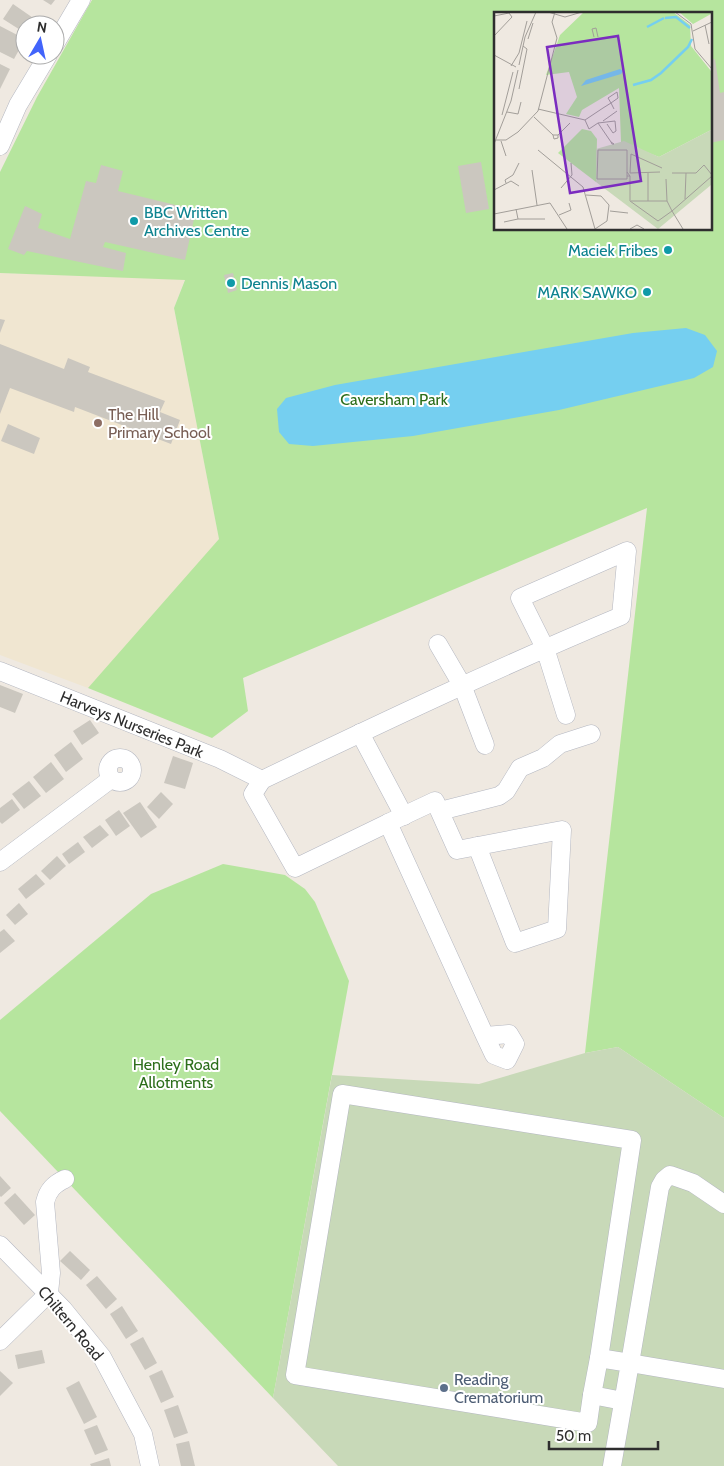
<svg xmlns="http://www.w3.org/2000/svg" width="724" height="1466" font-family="Cabin,sans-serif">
<rect width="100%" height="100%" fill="#efe9e1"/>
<path fill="#f0e6d1" d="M0,273L185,279L174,308L219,539L164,606L88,688L0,655Z"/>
<g fill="#b6e59e" fill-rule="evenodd">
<path d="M92,0H724V1118L618,1047L585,1053L647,508L243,678L248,711L212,738L88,688L219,539L174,308L185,280L0,273V172L37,97ZM495,14H710V229H495Z"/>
<path d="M223,864L285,875L305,889L315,902L349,981L273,1398L0,1111V1020L151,894Z"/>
</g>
<path fill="#c8d9b8" d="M618,1047L724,1118V1466H338L273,1398L332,1075L479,1084L585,1053Z"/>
<path fill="#75cff0" d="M686,328L705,335L717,351L713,367L694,378L559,410L413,436L313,446L289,444L279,432L277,409L286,398L335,385L633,333Z"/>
<g fill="#cbc7bf">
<path d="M43,0H55L51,5Z"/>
<path d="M13,4L39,22L37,25H25V33L3,19Z"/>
<path d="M0,26L25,39L14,59L0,52Z"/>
<path d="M715,59L720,93L724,92V140L710,143V60Z"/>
<path d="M0,64L10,69L0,89Z"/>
<path d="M481,162L489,209L466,213L458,166Z"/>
<path d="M101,165L123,171L118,191L196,210L185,260L105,242L103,247L126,253L123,271L27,251L24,255L8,249L25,206L42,214L38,228L70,239L86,181L96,183Z"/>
<path d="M233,273L237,290L228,293L224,275Z"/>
<path d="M0,319L5,320L0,333Z"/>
<path d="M0,344L64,369L68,358L90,367L88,372L165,401L160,412L180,420L171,444L75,407L74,412L10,388L0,414Z"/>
<path d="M8,424L40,438L34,454L1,441Z"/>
<path d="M0,685L23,694L15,713L0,707Z"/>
<path d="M90,720L99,733L82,745L73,731Z"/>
<path d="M71,742L83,759L66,772L54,755Z"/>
<path d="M173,756L193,763L185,789L164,783Z"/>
<path d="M51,762L64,779L46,793L33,777Z"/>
<path d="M29,781L41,796L24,809L12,794Z"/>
<path d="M161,792L173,804L159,819L147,807Z"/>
<path d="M12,799L20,810L2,824L0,822V808Z"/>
<path d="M140,802L157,827L141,838L123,813Z"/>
<path d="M119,810L130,826L116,836L105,820Z"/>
<path d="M100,825L109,835L92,848L83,837Z"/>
<path d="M78,842L85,852L69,864L62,854Z"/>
<path d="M57,856L66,866L50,880L41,871Z"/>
<path d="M36,874L45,884L26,899L18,889Z"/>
<path d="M19,903L28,914L15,925L6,915Z"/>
<path d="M4,929L15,941L0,953V932Z"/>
<path d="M0,1176L11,1188L1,1197L0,1196Z"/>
<path d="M15,1193L35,1215L24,1225L4,1203Z"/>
<path d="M70,1251L90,1270L81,1280L60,1261Z"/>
<path d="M97,1276L117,1299L106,1309L86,1285Z"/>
<path d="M122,1306L138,1331L126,1339L110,1314Z"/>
<path d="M143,1337L157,1363L145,1370L130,1344Z"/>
<path d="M42,1350L45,1363L18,1369L15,1355Z"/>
<path d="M162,1370L174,1397L161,1403L149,1376Z"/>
<path d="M0,1371L13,1383L0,1396Z"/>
<path d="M79,1381L97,1417L84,1424L66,1388Z"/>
<path d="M178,1405L188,1433L174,1438L164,1410Z"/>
<path d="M97,1425L108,1450L95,1455L84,1430Z"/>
<path d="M189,1441L195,1466H181L176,1444Z"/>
<path d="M109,1458L111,1466H91L90,1464Z"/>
</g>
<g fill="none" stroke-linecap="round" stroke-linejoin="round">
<g stroke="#b4b7c1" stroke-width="19">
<g id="minor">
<path d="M55,44L81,0"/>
<path d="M0,146L18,105L48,55"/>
<path d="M438,644L462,685L485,745"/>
<path d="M0,671L220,759L262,780"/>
<path d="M360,733L404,816"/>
<circle cx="120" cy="770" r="12"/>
<path d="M440,811L499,796L506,791L520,768L543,758L560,744L591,734"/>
<path d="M388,823L435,801L457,850L562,830L557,929L515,943L477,846"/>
<path d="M0,862L111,779"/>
<path d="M485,1036L509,1034L515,1044L507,1060L494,1055L485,1036L388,823L295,868L253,794L262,780C381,723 499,667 621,616L627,551L520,598L545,648L566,715"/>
<path d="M724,1204L693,1183L670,1175L664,1180L660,1187L630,1363L724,1379"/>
<path d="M0,1245L63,1309L102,1357L143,1434L150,1466"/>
<path d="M0,1341L49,1293L51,1273L45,1202C48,1190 54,1184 65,1179"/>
<path d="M592,1395L588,1423L295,1375L342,1094L632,1140L599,1358"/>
<path d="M612,1466L630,1363L599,1358L592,1395L623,1401"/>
</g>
</g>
<use href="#minor" stroke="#fff" stroke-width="18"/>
</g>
<g fill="#0f9aa8" stroke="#fff" stroke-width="2">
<circle cx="134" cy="221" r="5"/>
<circle cx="668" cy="250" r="5"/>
<circle cx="231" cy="283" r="5"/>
<circle cx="647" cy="292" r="5"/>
</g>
<circle fill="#8d6e63" stroke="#fff" stroke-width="2" cx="98" cy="423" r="5"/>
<circle fill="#5c6f8a" stroke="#fff" stroke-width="2" cx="444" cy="1388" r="5"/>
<g text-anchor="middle" stroke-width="4" stroke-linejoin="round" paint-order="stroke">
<g font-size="16" fill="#0d838f" stroke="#fff" text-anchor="start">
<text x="144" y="218">BBC Written<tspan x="144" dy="18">Archives Centre</tspan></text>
<text x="658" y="256" text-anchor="end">Maciek Fribes</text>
<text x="241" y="289">Dennis Mason</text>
<text x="637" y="298" text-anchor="end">MARK SAWKO</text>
</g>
<g font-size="16" fill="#2c6e1b" stroke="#fff">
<text x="394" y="405">Caversham Park</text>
<text x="176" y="1070">Henley Road<tspan x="176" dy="18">Allotments</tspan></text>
</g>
<g font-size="16" fill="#785e54" stroke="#fff" text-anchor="start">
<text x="108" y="420">The Hill<tspan x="108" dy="18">Primary School</tspan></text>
</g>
<g font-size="16" fill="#2e2e2e" stroke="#fff">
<text transform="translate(132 724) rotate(22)" y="6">Harveys Nurseries Park</text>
<text transform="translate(71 1323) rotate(50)" y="6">Chiltern Road</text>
</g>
<g font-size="16" fill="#4e5e75" stroke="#fff" text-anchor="start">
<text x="454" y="1385">Reading<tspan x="454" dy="18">Crematorium</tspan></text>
</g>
</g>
<g transform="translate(494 12)">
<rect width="218" height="218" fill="#efe9e1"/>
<path d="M90,0H179L196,13L197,34L217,59V118L165,145L127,130L125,76L88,98L85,105L72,102L83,85L75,60L52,63L66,23ZM185,0H217V2L199,12ZM88,117L97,119L103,127L102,170L64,141Z" fill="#b6e59e"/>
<path d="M217,118V173L164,217L102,170V137L130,129L165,145Z" fill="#c8d9b8"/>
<path d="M126,57L129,59L127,62L87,74L92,68Z" fill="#75cff0"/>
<path fill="none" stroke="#75cff0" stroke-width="2.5" d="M171,6L182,5L196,16M153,15L170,6M139,73L157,68L167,61L194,35L198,27"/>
<path fill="none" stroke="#a29e99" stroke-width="1" d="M54,0L71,5L88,0M181,0L197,12L201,37L218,57M0,4L15,1L18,5L0,24M211,13L215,32M199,19L218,10M100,25L98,17L102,16L104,25M34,27L39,11M0,43L22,55M25,53L31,25L42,0M17,54L25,41L33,9M25,77L33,37L29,34M44,97L91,108L95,117L104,111L117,130L118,132H120L117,130M13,100L24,102L27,90M8,103L19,60M40,105L59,123M91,108L109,96L117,91L124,86L123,80L114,86L117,91L120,97M109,109L123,99M104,111L121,109L122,119L119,121L113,112M59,123H64V126L60,127ZM64,123L76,111M2,128H12L24,120L44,99L63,26L58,10L61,0M7,129L12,144M0,132L17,89L24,58M44,138L89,175L101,217M38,158L43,193M166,160L136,161L137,142L168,156M178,161H202L210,153L218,163M133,164V167H103L104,138H133V160M136,164L133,160V164H136V189L164,209L178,199L189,217M172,167L173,189L178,199L218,164M12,171L11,168L19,163L25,151M67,176L78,163L77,151M0,178L17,169L25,174M92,183L107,184L115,193L113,209L101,217M191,187L192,161M137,189H173M154,189V161M116,199L134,201M0,202L56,191L73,217M65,203L77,198L75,191M24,207H51M10,210L24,207L22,197M136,217L143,213L150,217"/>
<path fill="#7b2cbf" fill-opacity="0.15" stroke="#7b2cbf" stroke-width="2.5" d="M124,24L147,169L76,181L53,35Z"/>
<rect width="218" height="218" fill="none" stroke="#2e2e2e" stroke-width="2.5"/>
</g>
<g transform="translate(40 40) rotate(9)"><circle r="24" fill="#ffffff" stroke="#ababab"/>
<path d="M0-4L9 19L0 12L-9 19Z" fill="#4264fb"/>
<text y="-8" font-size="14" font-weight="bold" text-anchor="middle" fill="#2e2e2e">N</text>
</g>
<path d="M549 1441v8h109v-8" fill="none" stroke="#2e2e2e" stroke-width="2.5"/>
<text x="556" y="1441" font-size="15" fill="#2e2e2e" stroke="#ffffff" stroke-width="4" paint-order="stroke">50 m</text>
</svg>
